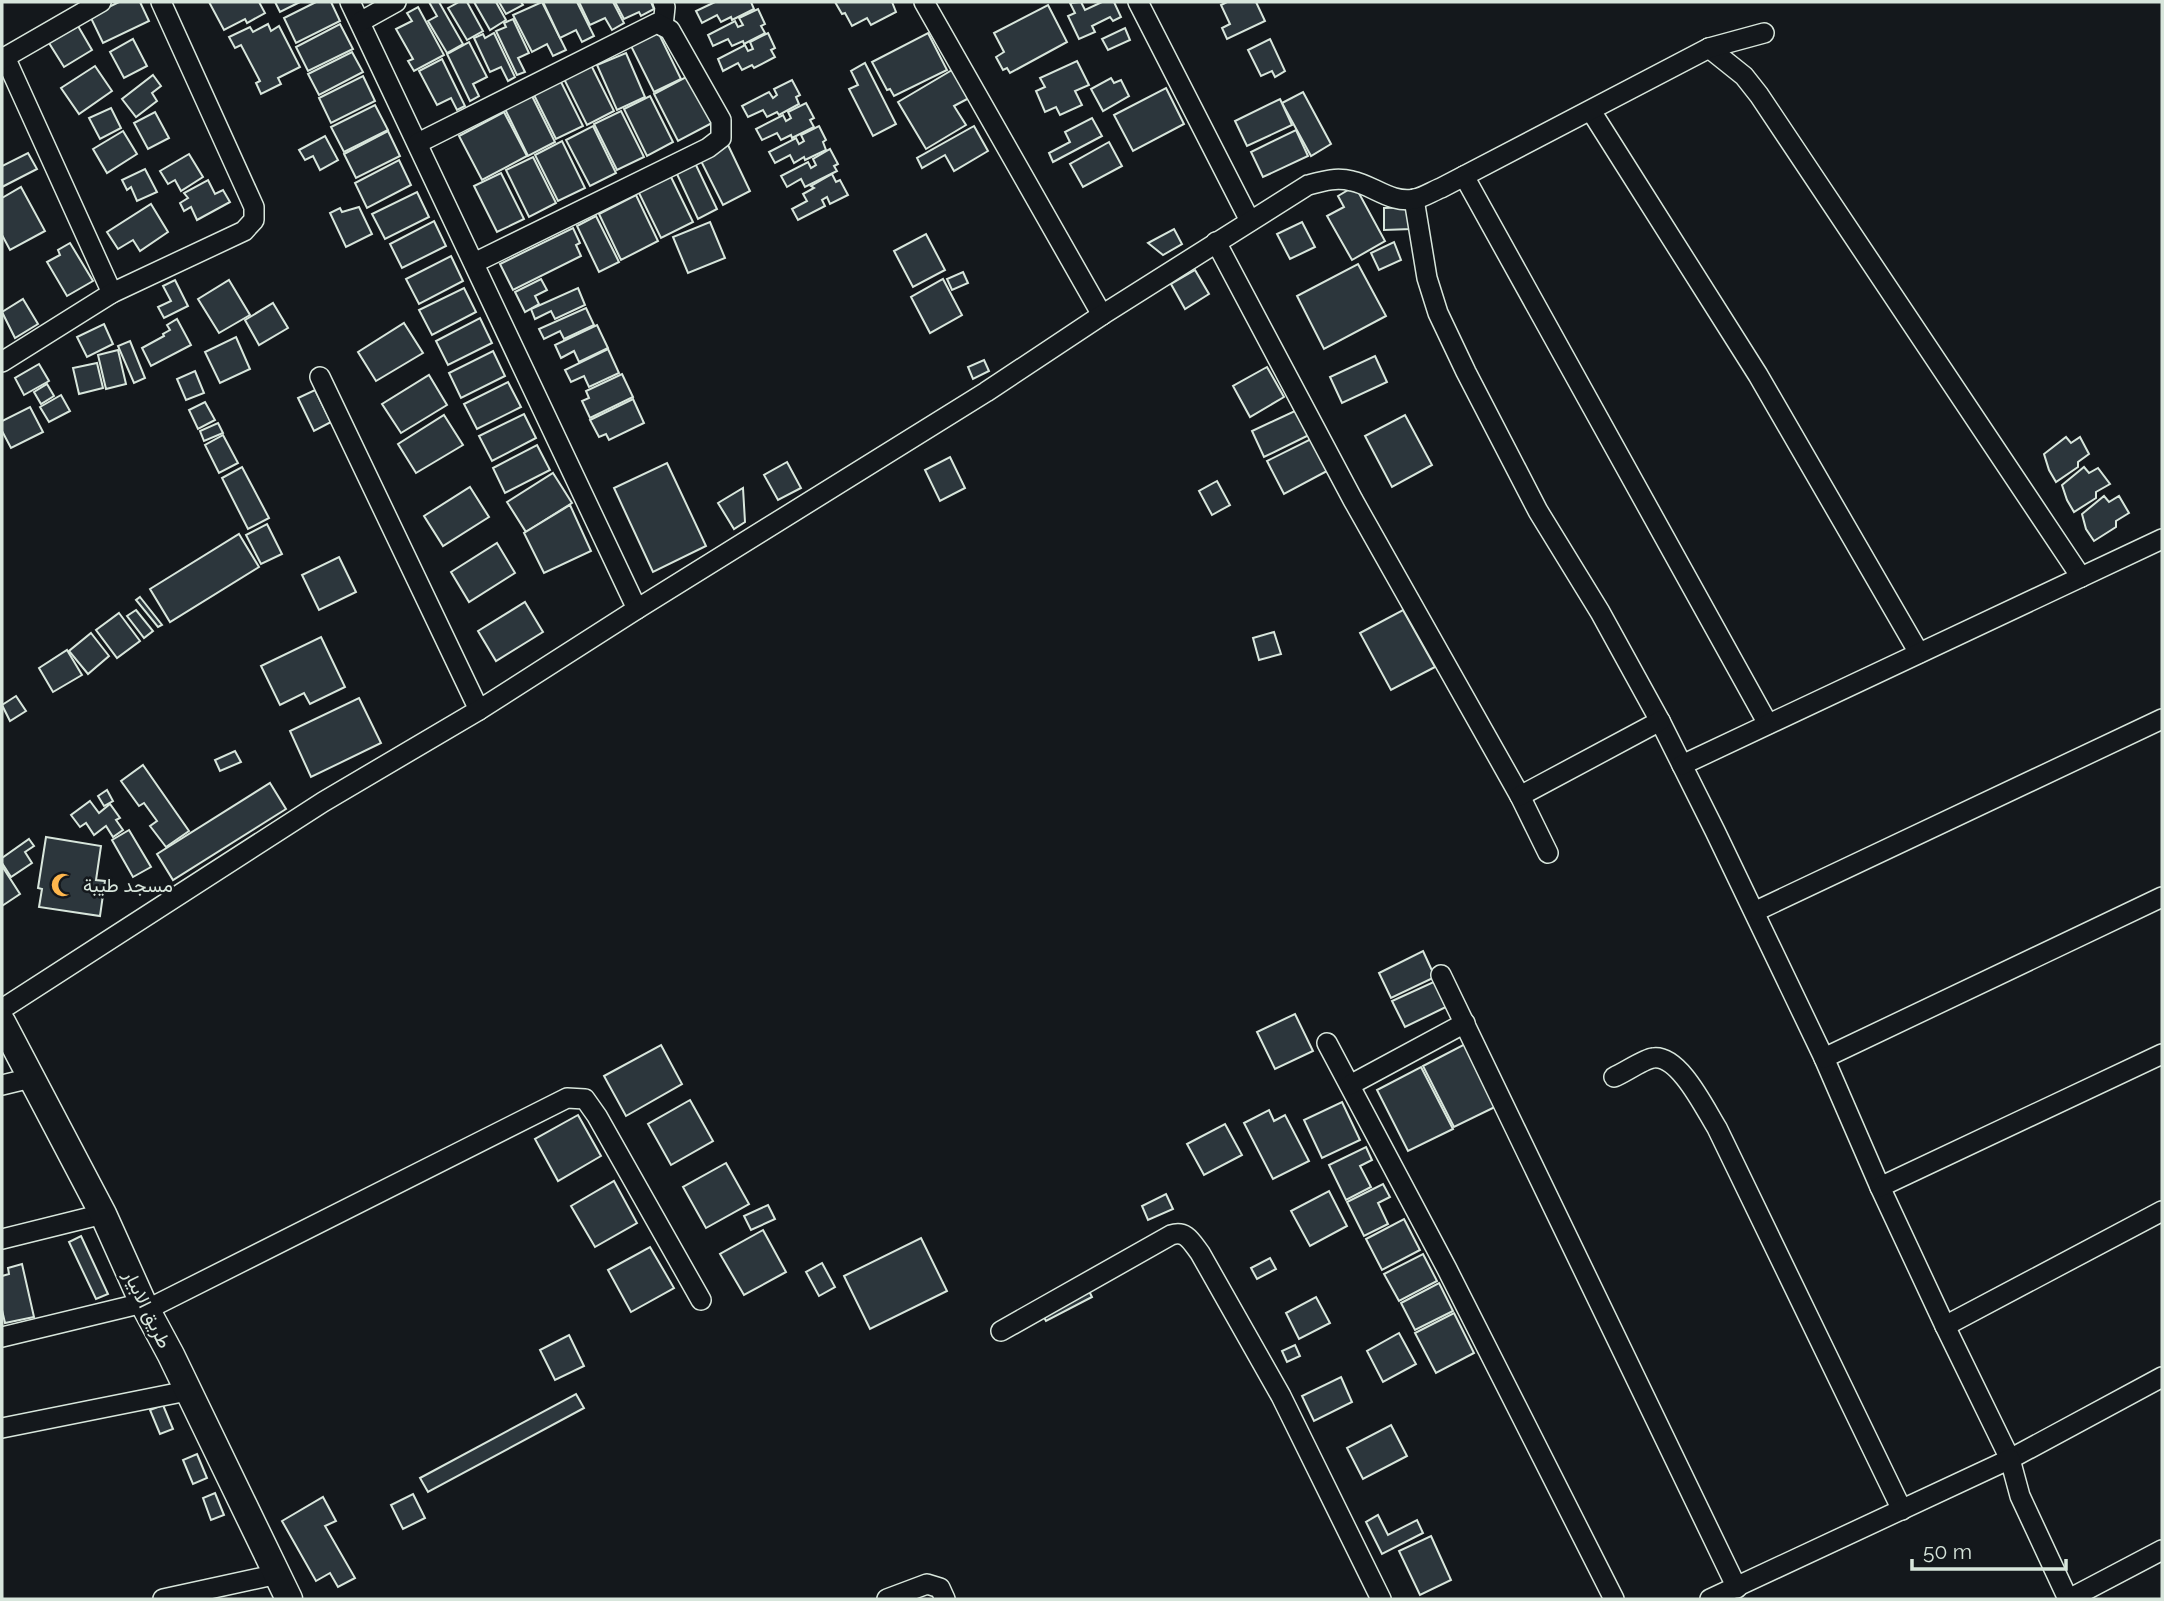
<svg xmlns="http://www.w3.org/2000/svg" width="2164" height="1601" font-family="Raleway,Vazirmatn,sans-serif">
<rect width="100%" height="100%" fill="#14181c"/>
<g fill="#2c363c" stroke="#d8e6dc" stroke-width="2">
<path d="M119,2H140L149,21L103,43L90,16Z"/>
<path d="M209,2H259L265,13L247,23L245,19L224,30Z"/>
<path d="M275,2H300L280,12Z"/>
<path d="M316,2H331L340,21L296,43L284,18Z"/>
<path d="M429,2H439L463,44L447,53L428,21L437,16Z"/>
<path d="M456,2H467L483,31L467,40L448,8L457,3Z"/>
<path d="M474,2H496L506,20L490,30Z"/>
<path d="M499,2H521L523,5L506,14Z"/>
<path d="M542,2L566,50L553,56L547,44L532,52L513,15Z"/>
<path d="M543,2H577L594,36L582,42L576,30L560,38Z"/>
<path d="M579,2H613L624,23L612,30L605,18L590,25Z"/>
<path d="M615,2H651L654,9L641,16L639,12L624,19Z"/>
<path d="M715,2H751L754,9L732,20L731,17L721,22L717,15L702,23L696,11Z"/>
<path d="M835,2H892L896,12L871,25L867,18L852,26L845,13L842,14Z"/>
<path d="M1081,2L1085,10L1102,2H1114L1121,17L1113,21L1110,17L1092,26L1095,32L1079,39L1068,16L1075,13L1070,3Z"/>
<path d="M1227,2H1256L1265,21L1227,39L1222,28L1230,24L1221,5Z"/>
<path d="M1048,5L1067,42L1010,73L1007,68L1003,70L996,57L1004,52L994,33Z"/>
<path d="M418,7L444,55L414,71L408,61L413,59L396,29L412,21L407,13Z"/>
<path d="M758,9L765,24L761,26L765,33L744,44L743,41L732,46L728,39L713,46L708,35L735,21L738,27L743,25L739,18Z"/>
<path d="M513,19L529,53L518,58L525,72L517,75L496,31L506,27L504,23Z"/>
<path d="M268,24L271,31L279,26L300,67L278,78L281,84L261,94L256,83L260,81L241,45L235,48L229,37L250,27L253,32Z"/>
<path d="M340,24L353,49L308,71L296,47Z"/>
<path d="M78,26L92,50L64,67L49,43Z"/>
<path d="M1125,28L1130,40L1108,50L1102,39Z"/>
<path d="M658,32L681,79L654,92L631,46Z"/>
<path d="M494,33L515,77L508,81L501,67L490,72L474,38L483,34L485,38Z"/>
<path d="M768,33L775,48L771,50L775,57L754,68L752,65L742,70L738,63L723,71L718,59L745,45L748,51L753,49L750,42Z"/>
<path d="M928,33L947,70L894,96L890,89L887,90L872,62Z"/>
<path d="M133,39L147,66L124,78L110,52Z"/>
<path d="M1270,39L1285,71L1275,77L1272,71L1261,76L1248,50Z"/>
<path d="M469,42L487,77L473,84L479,96L470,101L447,54Z"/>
<path d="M352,52L363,72L319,95L308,74Z"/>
<path d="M626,53L645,97L617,110L597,65Z"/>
<path d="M442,59L465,106L457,110L451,98L437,105L419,71Z"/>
<path d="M1077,61L1089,85L1075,91L1082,105L1060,115L1056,107L1045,112L1036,91L1045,87L1040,78Z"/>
<path d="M865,63L896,124L873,136L849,89L858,85L851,71Z"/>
<path d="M591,65L614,111L587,125L564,79Z"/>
<path d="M95,66L112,91L79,114L61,88Z"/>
<path d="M952,70L969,98L954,106L966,125L926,149L898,102Z"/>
<path d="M153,75L161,86L152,93L157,101L136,117L122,99Z"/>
<path d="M363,76L375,101L331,123L319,98Z"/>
<path d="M688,76L712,123L678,141L654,94Z"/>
<path d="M1111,78L1114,83L1121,80L1129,96L1103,111L1091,89Z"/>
<path d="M560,80L583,126L556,139L533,93Z"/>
<path d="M792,80L800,95L796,97L799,104L779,115L777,112L767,117L763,110L748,117L742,106L769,92L773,98L777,95L774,89Z"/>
<path d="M1166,88L1184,124L1133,151L1114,115Z"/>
<path d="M1303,92L1331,144L1311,156L1282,103Z"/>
<path d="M532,96L555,142L528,156L505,109Z"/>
<path d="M650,96L673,142L647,156L624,109Z"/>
<path d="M1280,99L1292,125L1247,146L1235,121Z"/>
<path d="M806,103L814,118L810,120L814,127L792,138L791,135L781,140L777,133L762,140L756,129L783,115L786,121L791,118L788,112Z"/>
<path d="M375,105L388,130L344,152L331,127Z"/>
<path d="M111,108L121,128L100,139L89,118Z"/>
<path d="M621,111L644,157L617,170L594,124Z"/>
<path d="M155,112L169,138L148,149L134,123Z"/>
<path d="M504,112L527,156L482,180L459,136Z"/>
<path d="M1092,118L1102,136L1053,162L1049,153L1070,142L1065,132Z"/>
<path d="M593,126L616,173L590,186L566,140Z"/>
<path d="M819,126L826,140L823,142L826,150L805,160L804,157L794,163L790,155L775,163L769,152L796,138L799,144L804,141L801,135Z"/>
<path d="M974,126L988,151L954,171L945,155L922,168L917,158Z"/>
<path d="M1296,130L1308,156L1263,177L1251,152Z"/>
<path d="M123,131L137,154L107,173L93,149Z"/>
<path d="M388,131L400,156L356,178L344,154Z"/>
<path d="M325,136L338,160L320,170L313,156L305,160L299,150Z"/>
<path d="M562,141L585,188L558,201L535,155Z"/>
<path d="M1109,142L1122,166L1083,187L1070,164Z"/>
<path d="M728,145L750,191L723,205L700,159Z"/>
<path d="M830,149L838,164L834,166L837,171L805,187L801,179L787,187L781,176L808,162L811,168L816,165L813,159Z"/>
<path d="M28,153L37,169L2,187V166Z"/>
<path d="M189,154L203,177L181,191L175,180L168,184L160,171Z"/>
<path d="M533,157L556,203L529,217L506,170Z"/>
<path d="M399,160L411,185L367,208L355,183Z"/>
<path d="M695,163L717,209L698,219L676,172Z"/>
<path d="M145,169L157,192L137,201L131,187L127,190L122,180Z"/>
<path d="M501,173L524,219L497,232L474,186Z"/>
<path d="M832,174L836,182L840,180L848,195L830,204L827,197L822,200L825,206L798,220L792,209L807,201L803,194L814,188L811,186Z"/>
<path d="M670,175L693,222L661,238L638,191Z"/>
<path d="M208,180L215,194L223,190L230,202L197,220L191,207L184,211L180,203L188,198L184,193Z"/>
<path d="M1355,186L1385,241L1352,260L1327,216L1344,207L1338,196Z"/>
<path d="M21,187L45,231L10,250L2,235V198Z"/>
<path d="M417,192L429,217L385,239L372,214Z"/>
<path d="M636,195L658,241L621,260L599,214Z"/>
<path d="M151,204L168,232L140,251L133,240L118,249L107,232Z"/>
<path d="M359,207L372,234L346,247L330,213L340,208L342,212Z"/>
<path d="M1410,207L1411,229L1384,230V208Z"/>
<path d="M596,216L619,262L599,272L577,226Z"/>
<path d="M434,221L446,246L402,268L390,244Z"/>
<path d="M710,222L725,258L688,273L673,237Z"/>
<path d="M1302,222L1315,247L1290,259L1277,234Z"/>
<path d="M573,228L580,243L576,245L581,256L513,290L500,264Z"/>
<path d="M1174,229L1182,244L1163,255L1148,243Z"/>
<path d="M926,234L945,270L913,287L894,251Z"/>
<path d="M1394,242L1401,260L1379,270L1371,253Z"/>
<path d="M70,243L93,281L67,296L47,262L60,255L58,250Z"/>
<path d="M451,256L463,281L419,304L406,279Z"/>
<path d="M1358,264L1386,316L1324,349L1297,296Z"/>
<path d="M1195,270L1209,294L1185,309L1171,284Z"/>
<path d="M963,272L968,283L952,290L947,279Z"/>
<path d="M541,279L547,290L535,296L539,304L525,312L515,292Z"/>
<path d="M943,279L962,315L930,333L911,297Z"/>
<path d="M175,280L188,306L164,318L158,307L171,301L163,286Z"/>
<path d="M229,280L250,315L219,333L198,299Z"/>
<path d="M464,288L476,312L432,335L419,310Z"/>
<path d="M578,288L585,305L555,319L551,311L535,319L531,309Z"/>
<path d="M23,299L38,324L15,338L2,312Z"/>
<path d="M273,303L288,328L259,345L245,320Z"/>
<path d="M586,308L594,325L564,339L560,331L544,339L539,329Z"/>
<path d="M480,318L492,343L448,365L436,341Z"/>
<path d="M177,319L191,345L151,366L142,348L164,336L163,334L170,330L167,325Z"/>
<path d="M404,323L423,353L376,381L358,352Z"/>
<path d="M104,324L113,344L87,357L77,337Z"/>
<path d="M597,325L608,348L579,362L574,351L561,358L555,345Z"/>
<path d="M236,337L250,369L220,383L205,352Z"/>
<path d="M130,341L145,378L134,383L118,346Z"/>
<path d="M608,349L619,373L589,387L584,376L571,382L565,370Z"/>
<path d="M118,350L126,384L106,389L98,355Z"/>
<path d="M493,351L505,376L461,398L449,373Z"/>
<path d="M1375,356L1387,382L1342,403L1330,377Z"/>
<path d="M984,360L989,371L973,379L968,367Z"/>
<path d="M97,363L103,388L79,394L73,368Z"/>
<path d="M39,364L49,381L24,395L15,378Z"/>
<path d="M1267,367L1284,397L1250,417L1233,386Z"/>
<path d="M195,371L204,393L186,400L177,379Z"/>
<path d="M622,374L633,397L590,418L582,401L589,398L586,391Z"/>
<path d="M429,375L447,405L401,433L382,404Z"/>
<path d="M508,382L521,407L477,429L464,404Z"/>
<path d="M47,384L54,396L41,404L34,392Z"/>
<path d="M315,390L331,422L314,431L298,398Z"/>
<path d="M61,395L70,411L49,422L40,407Z"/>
<path d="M633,399L644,423L609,440L606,434L599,437L590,420Z"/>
<path d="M205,402L215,420L198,429L189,410Z"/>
<path d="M30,407L43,432L11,448L2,431V421Z"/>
<path d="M1297,410L1309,435L1264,457L1252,431Z"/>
<path d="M524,414L536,438L492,461L479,436Z"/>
<path d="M444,415L463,445L416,473L398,444Z"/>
<path d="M1405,415L1432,465L1392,487L1365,436Z"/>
<path d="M218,423L223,433L204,441L200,431Z"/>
<path d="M223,435L238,463L219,473L205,445Z"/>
<path d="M2066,437L2071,443L2080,437L2089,454L2078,462V467L2056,482L2049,470L2044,454Z"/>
<path d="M1311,439L1327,471L1284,494L1267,461Z"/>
<path d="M537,445L550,470L505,493L493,468Z"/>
<path d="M950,457L965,488L940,501L925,470Z"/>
<path d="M787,462L801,488L778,500L764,475Z"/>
<path d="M667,463L706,546L653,572L614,488Z"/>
<path d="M242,467L269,518L248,529L222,478Z"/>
<path d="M2084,467L2089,473L2098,468L2110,484L2096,492V498L2074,512L2067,500L2062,485Z"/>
<path d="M553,473L572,503L526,532L507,502Z"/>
<path d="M1217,481L1230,505L1212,515L1199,491Z"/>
<path d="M470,487L489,517L443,546L424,516Z"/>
<path d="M743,488L745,522L734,529L718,503Z"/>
<path d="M2104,496L2109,502L2119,496L2129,513L2116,521V527L2094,541L2086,529L2082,514Z"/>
<path d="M570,505L591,551L544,573L524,533Z"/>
<path d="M267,524L282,554L261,564L246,535Z"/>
<path d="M239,534L259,567L170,622L150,589Z"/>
<path d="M497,543L515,573L469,602L451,572Z"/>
<path d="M339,557L356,592L319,610L302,575Z"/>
<path d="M140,597L162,625L158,627L136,600Z"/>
<path d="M525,602L543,632L496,661L478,631Z"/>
<path d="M136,610L153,631L144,638L127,616Z"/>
<path d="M1403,610L1435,667L1391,690L1360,633Z"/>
<path d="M119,613L140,641L117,658L96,630Z"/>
<path d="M1274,632L1281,654L1259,660L1253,638Z"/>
<path d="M91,633L109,656L88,674L69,651Z"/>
<path d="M321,637L345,687L310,704L304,693L280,705L261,666Z"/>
<path d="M67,650L82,675L53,692L39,668Z"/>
<path d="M16,696L26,711L10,721L2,705Z"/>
<path d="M359,698L381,743L311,777L290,731Z"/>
<path d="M235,751L241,762L220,771L215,760Z"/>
<path d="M143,765L189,831L166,847L150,826L157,821L144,803L139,806L121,781Z"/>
<path d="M270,783L286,809L173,880L157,854Z"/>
<path d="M107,790L113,801L104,806L98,796Z"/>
<path d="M90,801L99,813L110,804L120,818L116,820L123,830L113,837L106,826L94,835L86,823L80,827L71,815Z"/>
<path d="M129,830L151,867L133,877L112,840Z"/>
<path d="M46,837L101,846L96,880L105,881L100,916L39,907L42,889L38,888Z"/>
<path d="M29,839L34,846L25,852L32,863L11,877L2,863V858Z"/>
<path d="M2,866L20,894L2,906Z"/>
<path d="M1423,951L1435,977L1391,998L1379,973Z"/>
<path d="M1438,980L1450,1005L1405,1027L1392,1001Z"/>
<path d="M1295,1014L1313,1051L1275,1069L1257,1032Z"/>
<path d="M1467,1043L1499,1105L1454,1127L1423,1066Z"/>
<path d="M661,1045L682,1084L626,1116L604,1076Z"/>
<path d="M1421,1067L1453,1129L1408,1151L1377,1090Z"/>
<path d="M690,1100L713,1141L671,1165L648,1124Z"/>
<path d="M1342,1102L1360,1140L1322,1158L1304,1120Z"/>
<path d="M1269,1110L1274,1121L1285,1115L1309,1161L1273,1179L1244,1123Z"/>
<path d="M578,1115L601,1156L558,1181L535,1139Z"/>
<path d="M1225,1124L1242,1155L1204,1175L1187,1144Z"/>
<path d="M1366,1147L1372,1160L1360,1166L1371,1187L1346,1200L1329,1165Z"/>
<path d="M726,1163L749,1204L706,1228L683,1187Z"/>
<path d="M614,1181L637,1223L595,1247L571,1206Z"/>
<path d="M1383,1184L1390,1197L1378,1203L1388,1224L1364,1236L1347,1202Z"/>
<path d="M1329,1191L1347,1226L1310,1246L1291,1211Z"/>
<path d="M1166,1194L1173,1209L1148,1220L1142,1206Z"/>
<path d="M768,1205L775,1219L751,1230L744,1216Z"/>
<path d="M1404,1219L1420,1250L1382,1270L1366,1239Z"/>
<path d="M763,1230L786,1272L744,1295L720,1254Z"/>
<path d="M81,1236L108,1294L96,1299L69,1242Z"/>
<path d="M921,1238L947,1291L870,1329L844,1276Z"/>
<path d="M650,1247L674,1288L631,1312L608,1270Z"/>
<path d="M1423,1254L1437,1281L1399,1301L1384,1274Z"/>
<path d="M1270,1258L1276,1269L1257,1279L1251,1268Z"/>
<path d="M822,1263L835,1287L819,1296L806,1272Z"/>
<path d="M22,1264L34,1317L5,1323L2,1310V1276L9,1274L8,1268Z"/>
<path d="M1439,1283L1453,1311L1415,1330L1401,1303Z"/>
<path d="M1087,1287L1092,1297L1046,1321L1041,1312Z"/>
<path d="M1316,1297L1330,1323L1299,1339L1286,1313Z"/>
<path d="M1454,1313L1474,1353L1436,1373L1415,1333Z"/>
<path d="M1399,1333L1416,1364L1383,1382L1367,1351Z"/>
<path d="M569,1335L584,1366L555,1380L540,1350Z"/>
<path d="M1295,1345L1300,1356L1287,1362L1282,1351Z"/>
<path d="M1341,1377L1352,1402L1314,1421L1302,1396Z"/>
<path d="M576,1394L584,1408L428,1492L420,1478Z"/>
<path d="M163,1405L173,1429L160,1434L150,1410Z"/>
<path d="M1391,1425L1407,1456L1363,1479L1347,1448Z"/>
<path d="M197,1454L207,1478L193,1484L183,1460Z"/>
<path d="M215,1493L224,1515L211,1520L203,1498Z"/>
<path d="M413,1494L425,1518L403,1529L391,1505Z"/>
<path d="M323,1497L336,1521L325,1526L355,1578L338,1587L330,1573L316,1581L282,1521Z"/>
<path d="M1378,1515L1388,1535L1417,1520L1423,1533L1382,1554L1366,1522Z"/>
<path d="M1431,1536L1451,1580L1420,1595L1399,1551Z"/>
</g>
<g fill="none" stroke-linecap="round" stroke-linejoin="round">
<g stroke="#d8e6dc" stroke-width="22">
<g id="minor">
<path d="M350,2L637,609"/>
<path d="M663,2L665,7L663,26"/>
<path d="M924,2L1102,315"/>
<path d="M1138,2L1250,221"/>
<path d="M360,22L396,2"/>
<path d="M1709,48L1744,76L1759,95L2081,577"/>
<path d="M5,57L112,293"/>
<path d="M2,59L101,2"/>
<path d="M1591,111L1758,375L1919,653"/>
<path d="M418,143L657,23L670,30L721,120V138L708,148L474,263"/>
<path d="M1464,176L1768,724"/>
<path d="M1414,199L1427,278L1438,313L1466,372L1538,511L1600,612L1660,721L1715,831L1824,1058L1880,1187L1945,1326L2010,1459L2162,1377"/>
<path d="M1216,242L1353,500L1520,796L1548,853"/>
<path d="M2,362L112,293L244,231L254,220V207L161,2"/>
<path d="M320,377L479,710"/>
<path d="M1682,765L2162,539"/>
<path d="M1520,796L1660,721"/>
<path d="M1756,911L2162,719"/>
<path d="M1441,975L1737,1588"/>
<path d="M2,1009L323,802L479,710L637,609L986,392L1102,315L1308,185C1323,181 1336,177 1352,181C1373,185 1391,204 1415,199C1424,197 1433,191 1441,188L1709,48L1764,33"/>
<path d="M1327,1043L1447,1269L1614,1599"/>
<path d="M1824,1058L2162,897"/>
<path d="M1614,1077C1624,1073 1644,1059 1653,1058C1679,1054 1705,1109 1717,1128L1902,1510"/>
<path d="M2,1085L31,1078"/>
<path d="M1350,1085L1465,1023"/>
<path d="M1880,1187L2162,1054"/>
<path d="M2,1239L103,1214"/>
<path d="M148,1309L567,1098L585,1099L597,1116L701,1300"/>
<path d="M1945,1326L2162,1211"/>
<path d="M1001,1331L1171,1235C1186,1230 1191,1241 1200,1253L1281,1396L1381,1599"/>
<path d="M2,1337L143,1303"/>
<path d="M2,1428L187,1391"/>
<path d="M163,1599L278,1574"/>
<path d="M887,1599L927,1584L940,1588L945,1599"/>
<path d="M1710,1599L2010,1459L2020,1496L2068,1599"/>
<path d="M2069,1599L2162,1550"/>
</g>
</g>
<g stroke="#d8e6dc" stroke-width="29">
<path id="secondary" d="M2,1022L103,1214L143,1303L171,1355L289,1599"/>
</g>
<use href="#minor" stroke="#14181c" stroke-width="19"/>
<use href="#secondary" stroke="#14181c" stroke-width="26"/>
</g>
<defs>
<g id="mosque-bare" transform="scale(1.89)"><path d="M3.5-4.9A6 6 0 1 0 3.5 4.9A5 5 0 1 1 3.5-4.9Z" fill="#ffb74d" stroke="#14181c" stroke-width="2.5" paint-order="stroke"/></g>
</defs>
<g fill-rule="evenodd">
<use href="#mosque-bare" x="63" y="885"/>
</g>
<g text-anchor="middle" stroke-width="5" stroke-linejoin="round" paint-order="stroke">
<g font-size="19" fill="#d8e6dc" stroke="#14181c" text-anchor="start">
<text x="83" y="892">مسجد طيبة</text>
</g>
<g font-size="19" fill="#d8e6dc" stroke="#14181c">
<text transform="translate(148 1309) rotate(64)" y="7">طريق الابيار</text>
</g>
</g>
<rect width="2164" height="1601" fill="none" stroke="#d8e6dc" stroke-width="7"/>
<path d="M1912 1559v10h154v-10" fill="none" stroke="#d8e6dc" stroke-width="3.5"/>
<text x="1923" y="1559" font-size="21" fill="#d8e6dc" stroke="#14181c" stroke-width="5" paint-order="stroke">50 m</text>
</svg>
